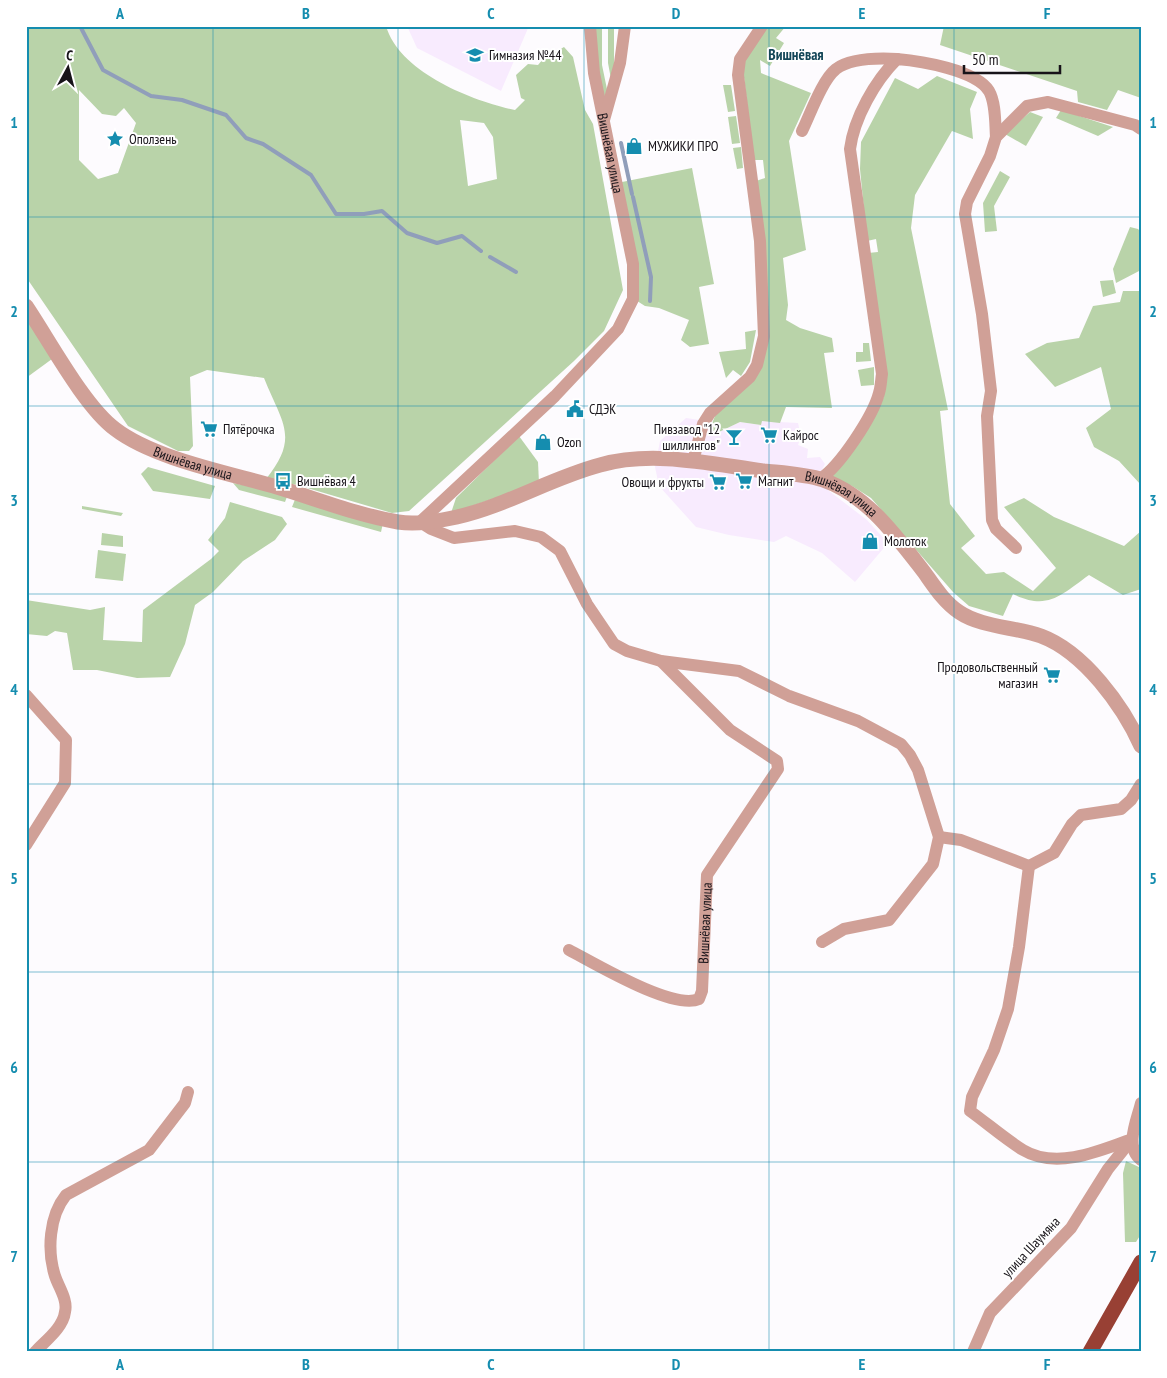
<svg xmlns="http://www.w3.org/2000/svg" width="1167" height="1378" font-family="'PT Sans Narrow',sans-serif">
<rect width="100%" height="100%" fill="#fdfbfe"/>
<g fill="#f8ebfe">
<path d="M407,26H529L501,91L417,48Z"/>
<path d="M686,418L713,422L709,431L719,432L740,422L761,425V421L798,423L801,436L798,445L808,449L807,458L820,457L825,464L816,481L867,520L888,543L855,582L822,553L786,536L774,542L729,535L696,527L659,486L655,467L660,441Z"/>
</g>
<g fill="#b9d3a9" fill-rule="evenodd">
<path d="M26,26H386C399,72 472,101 515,110L525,100L521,98L516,75L528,64L538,65L543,59L564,47L573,57L585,110L593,124L623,290L604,331L574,361L409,511L392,513L297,485L266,479C300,437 282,423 264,378L207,370L190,377L193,446L189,451H178L128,426L26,277ZM79,90L102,114L116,116L124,108L136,123L118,173L98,179L79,160ZM460,120L484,123L493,137L497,179L468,186Z"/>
<path d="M595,26H602V65L608,94L604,101L597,74Z"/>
<path d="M608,26H614V76L611,79L608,63Z"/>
<path d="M766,26H786L776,38L784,43L770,66L760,60L761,73L811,93L789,141L806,250L783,258L788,305L786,320L800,328L832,338L834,352L824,353L832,408L786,407L780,423L762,421L761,425L740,422L719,432L709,431L715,416L761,368L756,181L765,178L763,160H754L742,61Z"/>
<path d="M944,26H1141V98L1118,90L1107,110L1078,102L1077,91L940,45Z"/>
<path d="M937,76L977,92L970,109L973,139L952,131L915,195L911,228L948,410L940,411L950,504L975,536L961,548L986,574L1004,572L1033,591L1056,568L1004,507L1024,498L1054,517L1124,546L1141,531V589L1123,595L1089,575C1061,595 1048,611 1013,594L1003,616L969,606L953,592L871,498L852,486L827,478L884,397L868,253L878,252L876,239L867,241L860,169L861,142L895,78L918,89Z"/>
<path d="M723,85H731L735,111L728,112Z"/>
<path d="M1061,110L1113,127L1098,136L1056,118Z"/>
<path d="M1030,112L1043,117L1026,146L1005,134Z"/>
<path d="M736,116L740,143L732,144L728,117Z"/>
<path d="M741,147L743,168L737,169L733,148Z"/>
<path d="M692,168L714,284L699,287L709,344L690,347L681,340L689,320L659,308L645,306L634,299L617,183Z"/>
<path d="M1000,171L1010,177L994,206L997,231L985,232L983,203Z"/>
<path d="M1130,227L1138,229L1141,232V270L1116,283L1113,269Z"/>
<path d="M1113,280L1116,293L1103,297L1100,281Z"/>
<path d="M1123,291H1141V485L1119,461L1094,447L1086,428L1111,409L1101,367L1055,387L1025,354L1047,343L1079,338L1093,306L1120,302Z"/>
<path d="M26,318L52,359L26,378Z"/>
<path d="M756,330L750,362L741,376L733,370L726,378L719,352L746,349L745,332Z"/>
<path d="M863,343H869L871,361L856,362V352H863Z"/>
<path d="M874,367V385L861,386L858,370Z"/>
<path d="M519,436L538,462L539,483L451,513L456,498Z"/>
<path d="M148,467L215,486L210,499L153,491L141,474Z"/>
<path d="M233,483L288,494L285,502L239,490Z"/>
<path d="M296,497L383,523L381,532L292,507Z"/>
<path d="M230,502L282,517L287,524L275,540L243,561L213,592L195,605L185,644L170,677L137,678L97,670H73L67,633L55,631L47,636L26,634V600L90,610L105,607L103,640L142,642L143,610L211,559L219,551L208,540L225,518Z"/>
<path d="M82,506L123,513L121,516L82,509Z"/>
<path d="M102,533L123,536V547L101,545Z"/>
<path d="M98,550L126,554L123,581L95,578Z"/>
<path d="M1126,1161L1141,1168V1234L1136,1242H1125L1123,1173Z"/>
</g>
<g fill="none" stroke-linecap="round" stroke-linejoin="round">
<g stroke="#909eba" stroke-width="4">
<path d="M80,26L103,70L151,96L182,100L226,115L246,138L263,144L311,175L336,214H364L382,211L407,233L437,243L462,236L481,251"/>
<path d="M621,143L632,194"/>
<path d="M633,197L651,277L650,301"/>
<path d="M490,257L516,272"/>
</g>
<g stroke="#d0a097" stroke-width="12">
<path id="s1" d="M590,26L594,73L633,264V299L618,329L555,396L420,522L431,529L454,538L515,531L541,537L560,551L587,604L614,644L627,651L661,661L739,671L789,696L858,721L901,744L910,755L918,770L939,837L933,864L889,920L844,929L822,942"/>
<path d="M604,120L620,63L625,26"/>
<path d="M802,131C810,115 822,80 836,69C851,58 879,58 897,59"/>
<path d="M693,461L703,424L710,413L750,377L757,365L764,336L760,241L738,75L740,59L762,26"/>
<path d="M820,479C840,466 873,416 879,393C881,387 881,380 882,374L850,149C854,118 875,81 897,59C921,61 976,70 989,91C996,103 995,124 996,137"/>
<path d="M1016,548L996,529L992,520L987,416L991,391L982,314L965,214L967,202L990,156L996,137L1027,106L1048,102L1135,125L1141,129"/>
<path d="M26,695L66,740L65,783L26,845"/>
<path d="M939,837L961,840L1029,866L1054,853L1072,824L1081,815L1121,809L1131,800L1141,784"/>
<path d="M1029,866L1019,947L1008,1009L994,1050L972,1097L970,1111C988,1124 1005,1139 1023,1150C1056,1170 1100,1151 1132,1139"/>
<path id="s2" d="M569,950C594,963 674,1011 699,999L702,991L707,875L778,769L777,761L730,730L661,661"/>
<path d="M1141,1103C1137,1120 1124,1147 1141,1160"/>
<path d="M35,1352C45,1341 63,1328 65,1312C68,1300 59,1288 55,1276C47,1251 49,1216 66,1195L149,1150L185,1103L188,1092"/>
<path d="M973,1352L990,1313L1071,1228L1108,1169L1132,1139"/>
</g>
<path stroke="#d0a097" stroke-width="15" id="s3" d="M26,306C49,340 84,406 115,429C154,459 229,473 277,487C317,499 357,515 398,522C417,525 438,521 457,517C506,506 551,478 600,465C653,450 711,464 764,471C783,473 805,474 823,480C867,495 896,536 924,572C934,586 944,602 959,612C981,627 1015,627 1041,636C1084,652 1123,706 1141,746"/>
<path stroke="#984034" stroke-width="15" d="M1090,1352L1141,1262"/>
</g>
<path fill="none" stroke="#158daf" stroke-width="1" stroke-opacity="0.55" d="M213,26V1352M398,26V1352M584,26V1352M769,26V1352M954,26V1352M26,217H1141M26,406H1141M26,594H1141M26,784H1141M26,972H1141M26,1162H1141"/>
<defs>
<g id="school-bare" transform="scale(1.35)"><path d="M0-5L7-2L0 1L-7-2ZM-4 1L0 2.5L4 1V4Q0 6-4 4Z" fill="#158daf" stroke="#fff" stroke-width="2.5" paint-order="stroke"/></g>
<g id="sight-bare" transform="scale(1.35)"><path d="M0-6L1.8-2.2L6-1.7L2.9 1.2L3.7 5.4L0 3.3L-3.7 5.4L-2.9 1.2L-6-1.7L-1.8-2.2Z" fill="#158daf" stroke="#fff" stroke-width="2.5" paint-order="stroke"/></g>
<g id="shop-bare" transform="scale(1.35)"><path d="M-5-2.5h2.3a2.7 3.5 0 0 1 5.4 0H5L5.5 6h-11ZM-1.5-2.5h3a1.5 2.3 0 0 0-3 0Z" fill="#158daf" stroke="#fff" stroke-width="2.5" paint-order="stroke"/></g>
<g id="civic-bare" transform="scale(1.35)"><path d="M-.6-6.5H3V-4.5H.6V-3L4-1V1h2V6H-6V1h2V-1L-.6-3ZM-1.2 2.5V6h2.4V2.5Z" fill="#158daf" stroke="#fff" stroke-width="2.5" paint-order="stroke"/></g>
<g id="supermarket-bare" transform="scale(1.35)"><path d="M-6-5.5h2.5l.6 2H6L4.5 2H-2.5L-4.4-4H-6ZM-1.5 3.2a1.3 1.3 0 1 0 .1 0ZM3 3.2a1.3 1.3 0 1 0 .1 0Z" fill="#158daf" stroke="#fff" stroke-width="2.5" paint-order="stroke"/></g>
<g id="bar-bare" transform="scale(1.35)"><path d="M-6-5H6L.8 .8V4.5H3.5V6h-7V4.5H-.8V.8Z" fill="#158daf" stroke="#fff" stroke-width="2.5" paint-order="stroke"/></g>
<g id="bus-bare" transform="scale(1.35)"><path d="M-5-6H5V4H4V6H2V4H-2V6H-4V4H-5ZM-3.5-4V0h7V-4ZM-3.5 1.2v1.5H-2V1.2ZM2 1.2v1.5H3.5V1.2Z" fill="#158daf" stroke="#fff" stroke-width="2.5" paint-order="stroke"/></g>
</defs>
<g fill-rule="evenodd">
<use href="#school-bare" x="475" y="55"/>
<use href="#sight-bare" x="115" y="139"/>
<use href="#shop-bare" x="634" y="146"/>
<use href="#civic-bare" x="575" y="409"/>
<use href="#supermarket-bare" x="209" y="429"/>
<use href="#supermarket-bare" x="769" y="435"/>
<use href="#bar-bare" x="734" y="437"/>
<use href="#shop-bare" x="543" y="442"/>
<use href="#bus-bare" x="283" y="481"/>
<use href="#supermarket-bare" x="744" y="481"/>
<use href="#supermarket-bare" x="718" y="482"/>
<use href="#shop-bare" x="870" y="541"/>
<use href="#supermarket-bare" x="1052" y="675"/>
</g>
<g text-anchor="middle" stroke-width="4" stroke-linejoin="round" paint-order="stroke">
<g font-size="14" fill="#171319" stroke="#fff" text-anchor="start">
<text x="489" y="60">Гимназия №44</text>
<text x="129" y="144">Оползень</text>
<text x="648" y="151">МУЖИКИ ПРО</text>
<text x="589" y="414">СДЭК</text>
<text x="223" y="434">Пятёрочка</text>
<text x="720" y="434" text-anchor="end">Пивзавод "12<tspan x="720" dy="16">шиллингов"</tspan></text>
<text x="783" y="440">Кайрос</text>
<text x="557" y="447">Ozon</text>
<text x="297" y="486">Вишнёвая 4</text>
<text x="758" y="486">Магнит</text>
<text x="704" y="487" text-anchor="end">Овощи и фрукты</text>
<text x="884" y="546">Молоток</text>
<text x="1038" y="672" text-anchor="end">Продовольственный<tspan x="1038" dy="16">магазин</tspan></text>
</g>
<g font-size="14" fill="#171319" stroke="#fff">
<text dy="5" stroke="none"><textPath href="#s1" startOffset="129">Вишнёвая улица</textPath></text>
<text dy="5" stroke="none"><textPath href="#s3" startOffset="238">Вишнёвая улица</textPath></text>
<text dy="5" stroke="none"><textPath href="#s3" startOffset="911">Вишнёвая улица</textPath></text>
<text dy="5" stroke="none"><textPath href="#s2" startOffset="218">Вишнёвая улица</textPath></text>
<text transform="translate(1031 1247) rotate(-47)" y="5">улица Шаумяна</text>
</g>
<g font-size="15" font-weight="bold" fill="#144758" stroke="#fff">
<text x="796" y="60">Вишнёвая</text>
</g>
</g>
<rect width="1167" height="1378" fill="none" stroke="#ffffff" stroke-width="55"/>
<g transform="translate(68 68) rotate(7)" stroke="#ffffff" stroke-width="4" paint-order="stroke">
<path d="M0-4L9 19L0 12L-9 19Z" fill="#171319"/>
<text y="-8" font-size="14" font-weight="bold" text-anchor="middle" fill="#171319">С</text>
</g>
<path d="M964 65v8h96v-8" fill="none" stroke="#171319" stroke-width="2.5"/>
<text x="972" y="65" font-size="15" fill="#171319" stroke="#ffffff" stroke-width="4" paint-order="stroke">50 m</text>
<rect x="28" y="28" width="1112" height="1322" fill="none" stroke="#158daf" stroke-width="2"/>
<g font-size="16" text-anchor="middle" font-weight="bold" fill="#158daf">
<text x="120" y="19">A</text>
<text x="306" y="19">B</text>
<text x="491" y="19">C</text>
<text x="676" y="19">D</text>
<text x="862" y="19">E</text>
<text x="1047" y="19">F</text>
<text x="14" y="128">1</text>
<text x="1153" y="128">1</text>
<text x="14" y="317">2</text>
<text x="1153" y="317">2</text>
<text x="14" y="506">3</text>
<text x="1153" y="506">3</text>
<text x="14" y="695">4</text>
<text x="1153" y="695">4</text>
<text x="14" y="884">5</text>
<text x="1153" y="884">5</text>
<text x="14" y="1073">6</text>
<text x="1153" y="1073">6</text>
<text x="14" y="1262">7</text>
<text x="1153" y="1262">7</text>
<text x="120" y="1370">A</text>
<text x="306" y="1370">B</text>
<text x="491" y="1370">C</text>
<text x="676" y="1370">D</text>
<text x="862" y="1370">E</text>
<text x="1047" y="1370">F</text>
</g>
</svg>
